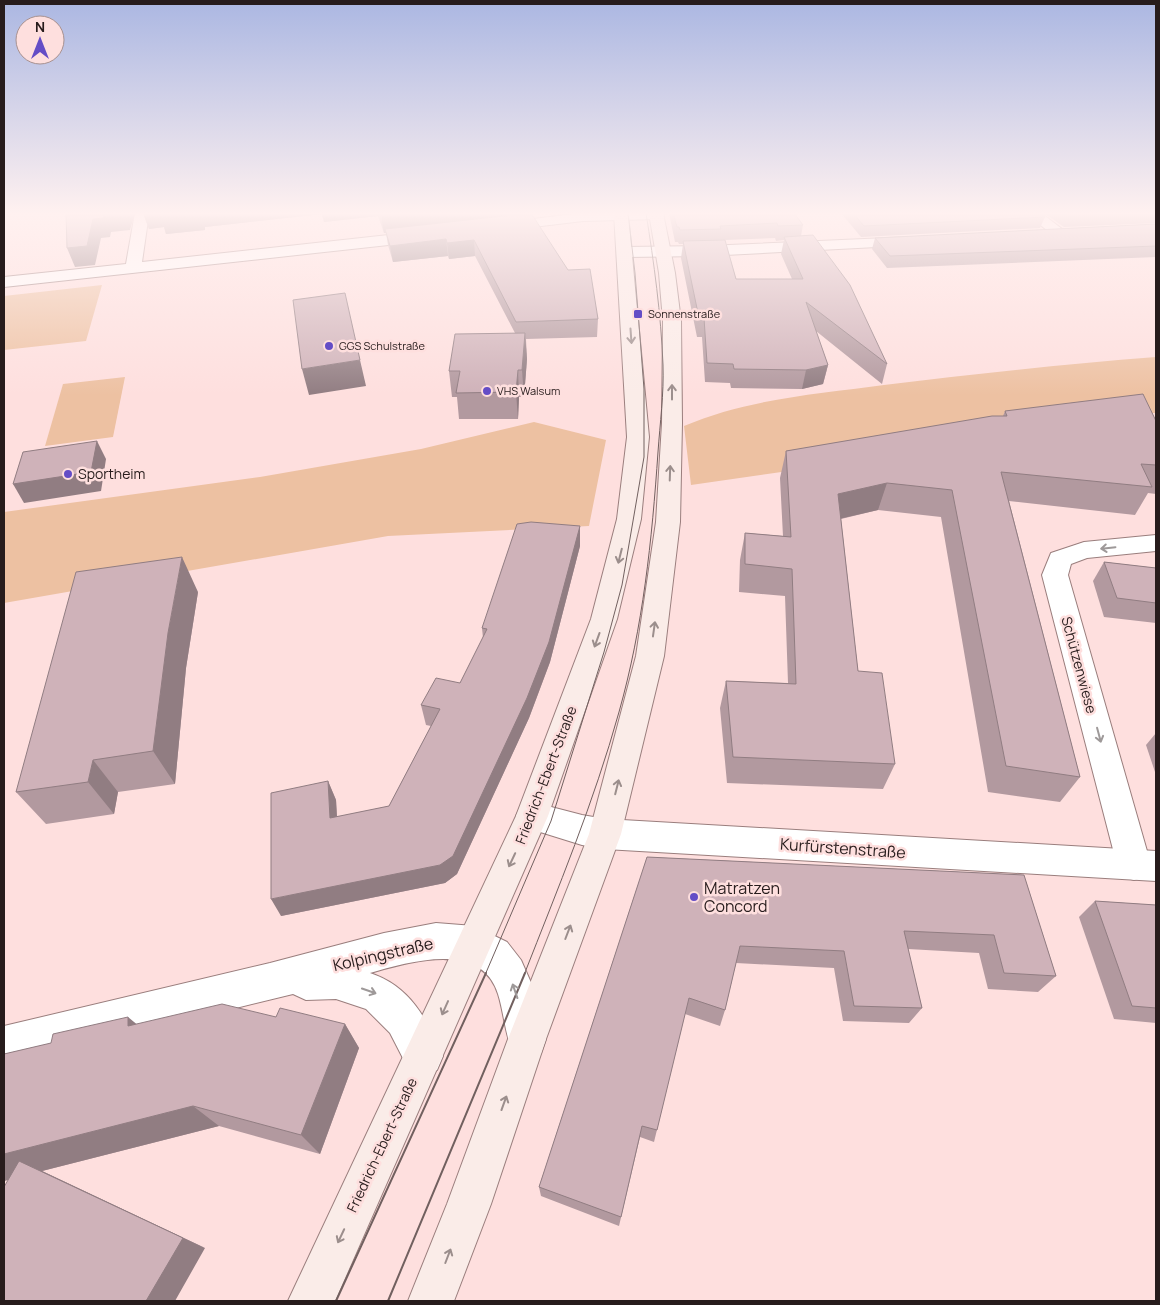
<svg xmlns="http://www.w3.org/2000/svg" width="1160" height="1305" font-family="Manrope,sans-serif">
<rect width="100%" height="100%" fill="#fedfde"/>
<g fill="#edc1a2">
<path d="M102,285L86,341L4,350V296Z"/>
<path d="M1156,357V413L1130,414L866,460L691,485L684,426C747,399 817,394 884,385C975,374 1065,364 1156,357Z"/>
<path d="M125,377L113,437L45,446L63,384Z"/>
<path d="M534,422L606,440L589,526L388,536L4,603V512L260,477L421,449Z"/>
</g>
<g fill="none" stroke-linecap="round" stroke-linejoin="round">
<g stroke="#9a7e7d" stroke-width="2">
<g id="minor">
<path d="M135,213H149L142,262L425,231L430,233L433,236L430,239L425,241L4,287V277L126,264Z"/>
<path d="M582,213H663L664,215L662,218L657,219L583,221L500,231L495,230L493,227L495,224L500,223Z"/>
<path d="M1025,213H1041L1070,235L1067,238H1057Z"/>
<path d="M910,237L915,239L918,242L915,245L706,256L625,257L619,255L617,252L619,249L625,247L706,246Z"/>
<path d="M1156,535V551L1087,558L1071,564L1068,575L1151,865L1146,876L1134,880L1122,876L1117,865L1042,575L1051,553L1084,542Z"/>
<path d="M436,923L474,926L507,942L521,960L536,994L546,1039L541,1053L527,1058L513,1053C505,1034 504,1013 498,994C481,940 410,962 370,973C410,986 427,1019 443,1056L437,1070L423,1076L409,1070L390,1033L366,1009L336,999L306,1000L293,994L4,1065V1026L270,963L384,933Z"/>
</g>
</g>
<g stroke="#9a7e7d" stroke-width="2">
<path id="tertiary" d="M532,802L582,815L605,819L1156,851V881L605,849L582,845L521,826L516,816L521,806Z"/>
</g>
<g stroke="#9a7e7d" stroke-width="2">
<g id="secondary">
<path d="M614,213H628L649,437L641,519L617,619L548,816L335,1301H288L516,816L591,619L617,519L627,437Z"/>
<path d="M649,213H663L675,273L681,321L682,423L680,522L664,656L621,834L546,1039L491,1204L454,1301H408L447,1204L508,1039L589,834L636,656L656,522L662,423L663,321L659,273Z"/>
</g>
</g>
<use href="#minor" fill="#fff" fill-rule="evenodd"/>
<use href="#tertiary" fill="#fff" fill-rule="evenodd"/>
<use href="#secondary" fill="#faece8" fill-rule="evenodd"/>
<g stroke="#71605f" stroke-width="1">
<path d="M485,975L551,821L604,652L622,585L644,457V389L635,273L628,213"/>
<path d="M524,975C558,888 594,802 619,712C643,627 652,540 658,452C660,423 664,394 663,365C661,314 654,263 646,213"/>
</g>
<g stroke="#71605f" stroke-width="2">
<path d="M336,1301L486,973"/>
<path d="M388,1301L525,973"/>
</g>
</g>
<g fill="#b2999f" fill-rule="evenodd">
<path d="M143,213H524L598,319L597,337L526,339L527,359L524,397H519L518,419H459L457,397H452L449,371L515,333L475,256L449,259L448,256L393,262L388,245L386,233H384L378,216L324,222L322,214L205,227V230L166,234L164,227L149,229Z"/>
<path d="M669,213H794L803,225L801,236L887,364L882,384L816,331L828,365L823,384L802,389L731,388L730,383L705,382L702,337H697L681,258L683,244H679L678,242H675ZM775,238L776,241L784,240L781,254L792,279H736L725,240Z"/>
<path d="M841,213H1039L1045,217L1040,228L861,237Z"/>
<path d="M1044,213H1156V223L1064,227Z"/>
<path d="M1156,224V257L887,268L872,249L875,238Z"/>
<path d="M1005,411L1156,421V494L1148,493L1135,515L1009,501L1080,777L1060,802L988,792L941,517L878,510L841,519L858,671L895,764L883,789L727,783L720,708L726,681L788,683L785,596L739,592L740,560L745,533L783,536L780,478L786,451L1003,416Z"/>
<path d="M580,526V546L550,662L529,718L457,874L445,883L281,916L328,781L336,800L337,817L389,806L431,726L426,725L421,705L460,683L483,638L482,628Z"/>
<path d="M1104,562L1156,568V623L1104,617L1093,581Z"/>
<path d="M198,592L186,668L175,784L118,792L114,814L46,824L16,792Z"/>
<path d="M1156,733V775L1146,745Z"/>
<path d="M647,857L1024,875L1056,976L1038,992L988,989L979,953L908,949L922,1008L909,1023L843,1021L834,968L736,963L725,1010L720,1026L685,1014L654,1142L640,1137L619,1226L541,1196L539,1187Z"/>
<path d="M1095,901L1156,905V1023L1114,1019L1079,917Z"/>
<path d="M276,1017L345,1024L359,1048L320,1154L219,1126L42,1171L205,1248L8,1180L4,1181V1054L136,1024Z"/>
</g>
<g fill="#917d82">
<path d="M115,213H135L130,230L111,232L110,237L101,238L95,265L75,267L67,248L93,219L104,214Z"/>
<path d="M143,213H378V216L324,222L322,214L205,227V230L166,234L164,227L149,229Z"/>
<path d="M399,213H524L525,218L385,229L386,233H384L381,215Z"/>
<path d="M446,239L448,256L393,262L390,246Z"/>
<path d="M474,240L475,256L449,259L447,243Z"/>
<path d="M525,333L527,359L524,397L522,370Z"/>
<path d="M360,360L366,386L309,395L302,369Z"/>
<path d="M828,365L823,384L802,389L806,370Z"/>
<path d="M518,370L519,397L518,419L516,392Z"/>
<path d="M97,441L106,459L101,491L24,503L13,484Z"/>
<path d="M887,483L878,510L830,521L838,494Z"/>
<path d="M580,526V546L550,662L529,718L457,874L445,883L281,916L271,899L440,865Z"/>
<path d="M182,557L198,592L186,668L175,784L153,751L168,633Z"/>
<path d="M93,760L118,792L114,814L88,782Z"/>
<path d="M328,781L336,800L338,837L330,818Z"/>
<path d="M128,1017L157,1041L128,1026Z"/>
<path d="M345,1024L359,1048L320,1154L301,1135Z"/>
<path d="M193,1106L219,1126L42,1171L205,1248L175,1301H146L41,1171L4,1181V1154Z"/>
</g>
<g fill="#cfb2b9" stroke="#917d82">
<path d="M66,213H115L104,214L103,218L93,219L87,246L67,248Z"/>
<path d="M160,213H185L160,215Z"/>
<path d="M380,213H399L381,215Z"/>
<path d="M531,213L568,270L590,269L598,319L516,322L474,240L447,243L446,239L390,246L385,229Z"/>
<path d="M673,213H794L803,225L778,226L777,223L720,226L721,229L680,230L679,227H677Z"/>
<path d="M853,213H1039L1045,217L864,226Z"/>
<path d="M1064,213H1144L1068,216Z"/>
<path d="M1156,224V246L890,256L875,238Z"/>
<path d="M813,235L850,285L887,364L806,302L828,365L806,370L734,369L733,364L707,363L704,318H699L683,241L725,240L736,279H803L784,237Z"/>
<path d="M345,293L360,360L302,369L293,300Z"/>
<path d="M525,333L522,370H518L516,392L456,393L460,371H449L455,334Z"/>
<path d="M1143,394L1156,421V465L1141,464L1152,487L1001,472L1080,777L1006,766L952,490L887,483L838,494L858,671L882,673L895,764L733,757L726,681L796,684L792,569L745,564V533L791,537L786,451L992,416H1007L1005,411Z"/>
<path d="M97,441L91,472L13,484L23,452Z"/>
<path d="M531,522L580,526L549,642L527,698L453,856L440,865L271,899V793L328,781L330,818L389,806L440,709L421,705L436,678L460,683L487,629L482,628L517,524Z"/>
<path d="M182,557L168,633L153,751L93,760L88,782L16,792L76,572Z"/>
<path d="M1104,562L1156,568V603L1117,598Z"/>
<path d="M647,857L1024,875L1056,976L1004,973L994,935L904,931L922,1008L854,1006L844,951L740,946L725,1010L689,998L657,1130L642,1126L621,1217L539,1187Z"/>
<path d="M1095,901L1156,905V1008L1132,1006Z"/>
<path d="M222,1004L276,1017L280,1008L345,1024L301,1135L193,1106L4,1154V1054L51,1043L53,1034L128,1017V1026Z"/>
<path d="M19,1161L183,1238L146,1301H4V1187Z"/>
</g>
<defs><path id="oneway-shaft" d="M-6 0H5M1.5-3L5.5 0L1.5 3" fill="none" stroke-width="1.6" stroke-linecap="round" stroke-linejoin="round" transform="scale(1.25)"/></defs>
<g stroke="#9b8e8c">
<use href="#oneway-shaft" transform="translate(631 336) rotate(86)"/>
<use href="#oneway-shaft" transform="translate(672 392) rotate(-90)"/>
<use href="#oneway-shaft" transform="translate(670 473) rotate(-88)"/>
<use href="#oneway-shaft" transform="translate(620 556) rotate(104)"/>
<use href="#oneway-shaft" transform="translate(654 629) rotate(-82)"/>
<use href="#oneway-shaft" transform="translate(597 640) rotate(110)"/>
<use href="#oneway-shaft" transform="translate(617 787) rotate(-76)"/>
<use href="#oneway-shaft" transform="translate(512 860) rotate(115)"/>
<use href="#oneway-shaft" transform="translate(568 932) rotate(-69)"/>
<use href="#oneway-shaft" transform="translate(445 1008) rotate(114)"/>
<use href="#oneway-shaft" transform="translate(504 1103) rotate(-70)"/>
<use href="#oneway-shaft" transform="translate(341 1236) rotate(115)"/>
<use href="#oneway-shaft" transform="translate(448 1256) rotate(-69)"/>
</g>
<g stroke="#9e9999">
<use href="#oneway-shaft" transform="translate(1108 548) rotate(174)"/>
<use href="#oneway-shaft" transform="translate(1099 735) rotate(75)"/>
<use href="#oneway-shaft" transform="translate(369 991) rotate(19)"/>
<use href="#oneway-shaft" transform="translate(515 991) rotate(-109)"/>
</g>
<linearGradient id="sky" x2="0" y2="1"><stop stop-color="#abb7e2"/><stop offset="0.54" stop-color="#fff1f0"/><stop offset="1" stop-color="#fff1f0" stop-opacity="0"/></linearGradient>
<rect width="1160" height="395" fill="url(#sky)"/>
<g fill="#644dc6" stroke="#fedfde" stroke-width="2">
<rect x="633" y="309" width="10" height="10" rx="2.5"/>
<circle cx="329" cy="346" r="5"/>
<circle cx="487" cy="391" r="5"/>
<circle cx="68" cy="474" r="5"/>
<circle cx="694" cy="897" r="5"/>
</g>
<g text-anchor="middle" stroke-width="5" stroke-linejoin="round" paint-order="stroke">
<g font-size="11" fill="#271c1c" stroke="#fedfde" text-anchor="start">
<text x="648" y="318">Sonnenstraße</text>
<text x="339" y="350">GGS Schulstraße</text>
<text x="497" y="395">VHS Walsum</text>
</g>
<g font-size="14" fill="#271c1c" stroke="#fedfde" text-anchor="start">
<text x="78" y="479">Sportheim</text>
</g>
<g font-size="14" fill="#271c1c" stroke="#fedfde">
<text transform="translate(1079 665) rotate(75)" y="5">Schützenwiese</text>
<text transform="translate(546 775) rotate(-69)" y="5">Friedrich-Ebert-Straße</text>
<text transform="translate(382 1145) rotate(-65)" y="5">Friedrich-Ebert-Straße</text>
</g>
<g font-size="16" fill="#271c1c" stroke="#fedfde">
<text transform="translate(843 848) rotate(4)" y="6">Kurfürstenstraße</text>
<text transform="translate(383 954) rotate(-13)" y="6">Kolpingstraße</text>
</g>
<g font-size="16" fill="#271c1c" stroke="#fedfde" text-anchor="start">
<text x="704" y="894">Matratzen<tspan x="704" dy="18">Concord</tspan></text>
</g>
</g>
<rect width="1160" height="1305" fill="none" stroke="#271c1c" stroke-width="10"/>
<g transform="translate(40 40)"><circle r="24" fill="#fedfde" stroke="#a89190"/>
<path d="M0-4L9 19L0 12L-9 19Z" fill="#644dc6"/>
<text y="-8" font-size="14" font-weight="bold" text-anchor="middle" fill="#271c1c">N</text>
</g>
</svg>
